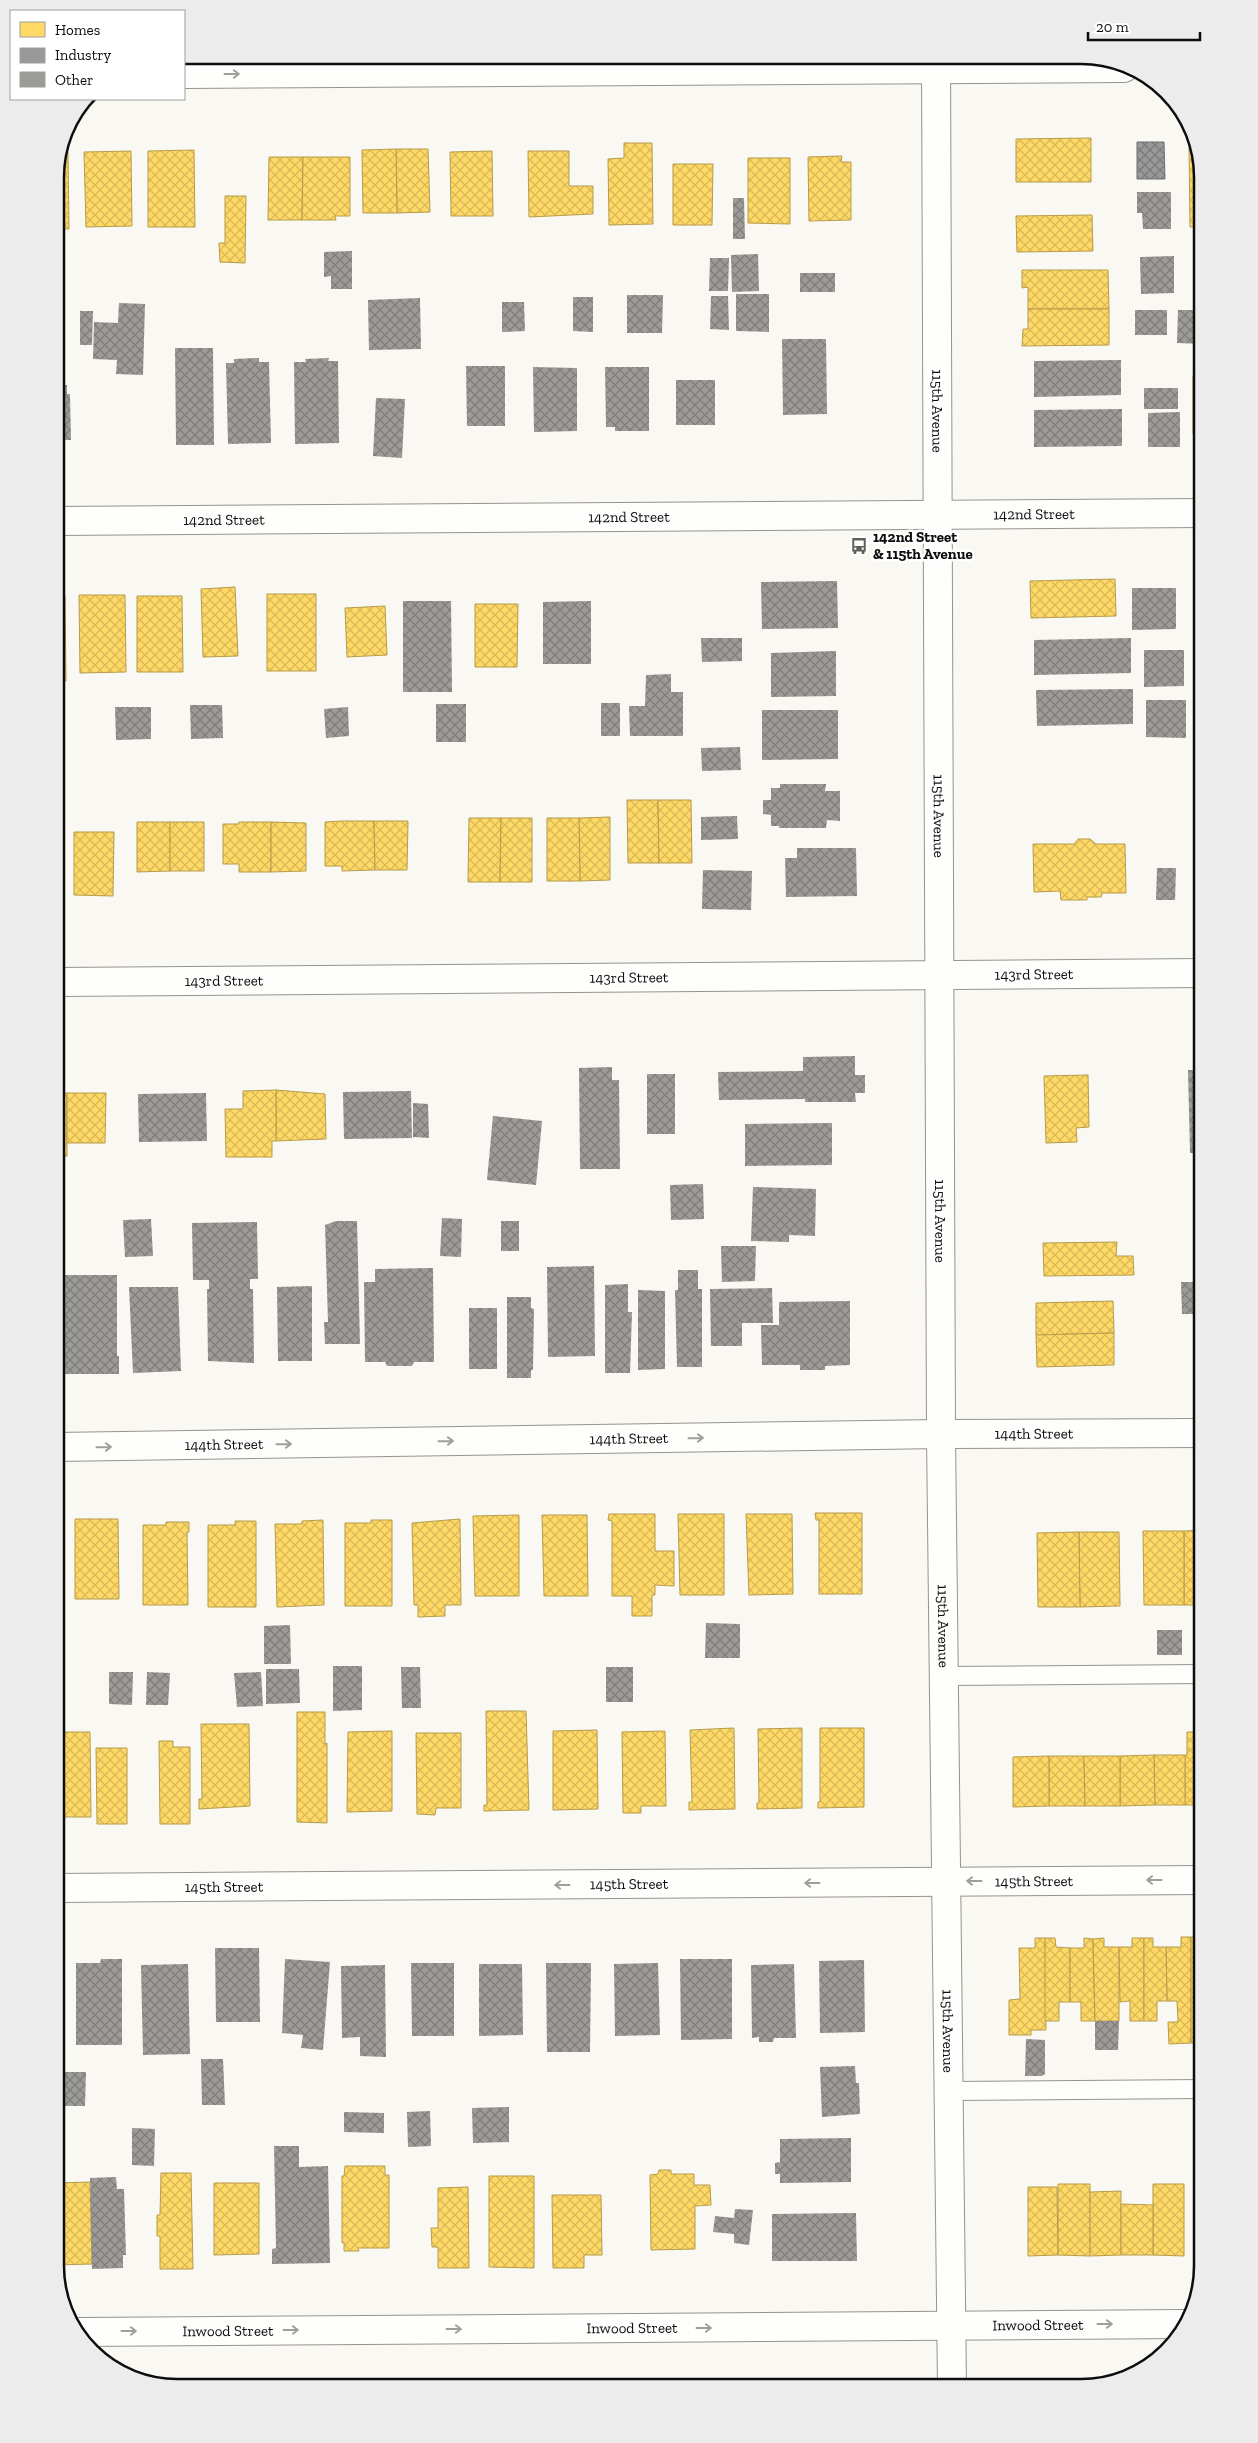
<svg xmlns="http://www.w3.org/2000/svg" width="1258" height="2443" font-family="'Zilla Slab',serif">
<defs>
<pattern id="homes-cross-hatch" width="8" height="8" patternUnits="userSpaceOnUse" patternTransform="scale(1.25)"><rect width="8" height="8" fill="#ffd966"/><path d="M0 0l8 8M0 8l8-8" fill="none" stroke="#d9b957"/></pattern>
<pattern id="industry-cross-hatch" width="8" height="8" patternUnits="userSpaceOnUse" patternTransform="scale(1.25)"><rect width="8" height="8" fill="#999"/><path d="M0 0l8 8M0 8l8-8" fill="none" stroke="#7b7b7b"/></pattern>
<pattern id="building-cross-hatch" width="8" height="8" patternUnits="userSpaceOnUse" patternTransform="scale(1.25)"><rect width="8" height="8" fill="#9d9b97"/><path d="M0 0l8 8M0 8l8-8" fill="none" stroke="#7e7d7a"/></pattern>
</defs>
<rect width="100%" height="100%" fill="#faf8f2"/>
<g fill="url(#homes-cross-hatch)" stroke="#b69c4b">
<path d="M1091,138V182H1016V139Z"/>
<path d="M624,143H652L653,224L609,225L608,159L624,158Z"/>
<path d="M1189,146H1197L1203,177V227H1190Z"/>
<path d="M396,149H428L430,212L397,213Z"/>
<path d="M396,149L397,213H363L362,150Z"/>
<path d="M194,150L195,227H148V151Z"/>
<path d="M131,151L132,226L86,227L84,152Z"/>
<path d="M492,151L493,216H451L450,152Z"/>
<path d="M528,151H569V186H593V214L529,217Z"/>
<path d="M59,152H68L69,229H55V169Z"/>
<path d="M842,156L841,162H851V220L809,221L808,157Z"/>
<path d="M269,157H303L302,220H268Z"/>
<path d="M303,157H350V216H335L336,220H302Z"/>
<path d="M748,158H790V224L748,223Z"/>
<path d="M673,164H713L712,225H673Z"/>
<path d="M225,196H246L245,263L220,262L219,243H225Z"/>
<path d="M1092,215L1093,251L1017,252L1016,216Z"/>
<path d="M1022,270H1108L1109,309H1028V287L1022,288Z"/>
<path d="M1028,309H1109V345L1022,346L1023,329H1028Z"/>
<rect x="1193" y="376" width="10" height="57"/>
<path d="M1115,579L1116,616L1031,618L1030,581Z"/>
<path d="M235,587L238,656L203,657L201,589Z"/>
<rect x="267" y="594" width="49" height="77"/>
<path d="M79,595H125L126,672L80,673Z"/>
<path d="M55,596H65L66,681H55Z"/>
<path d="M137,596H182L183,672H137Z"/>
<path d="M475,604H518L517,667H475Z"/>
<path d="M385,606L387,655L347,657L345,608Z"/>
<path d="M627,800H658L659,863H628Z"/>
<path d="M658,800H691L692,863H659Z"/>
<path d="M610,817V880L580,881L579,818Z"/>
<path d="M469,818H501L500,882H468Z"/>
<path d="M501,818H532V882H500Z"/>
<path d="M547,818H579L580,881H547Z"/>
<path d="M342,821H374L375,870L342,871V866H325V822Z"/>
<path d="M374,821H408L407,870H375Z"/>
<path d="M137,822H170V871L137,872Z"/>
<rect x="170" y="822" width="34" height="49"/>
<path d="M239,822H271V872H239V864H223V824H239Z"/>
<path d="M271,822L306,823V871L271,872Z"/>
<path d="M74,832H114L113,896L74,895Z"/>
<path d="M1078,839H1090L1096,844H1125L1126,893H1102L1101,897H1087V900H1061L1060,891L1034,892L1033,844H1074Z"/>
<path d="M1088,1075L1089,1127L1076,1128L1077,1142L1046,1143L1044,1076Z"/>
<path d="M276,1090L325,1094L326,1139L276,1141Z"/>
<path d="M276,1090V1141H272V1157H226L225,1109H243V1091Z"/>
<rect x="55" y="1093" width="12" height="63"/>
<path d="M67,1093H106L105,1143H67Z"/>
<path d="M1117,1242L1116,1256H1133L1134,1275L1044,1276L1043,1243Z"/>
<path d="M1113,1301L1114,1333L1036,1335V1303Z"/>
<path d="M1114,1333V1365L1037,1367L1036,1335Z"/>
<path d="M815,1513H862V1594H819V1520H816Z"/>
<path d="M609,1514H655V1551H674V1586L655,1585V1595H652V1616H632V1596H612V1521L608,1520Z"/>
<path d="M678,1514H724V1595H680Z"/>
<path d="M746,1514H792L793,1594L749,1595Z"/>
<path d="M519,1515V1596H475L473,1516Z"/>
<path d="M542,1515H587L588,1596H544Z"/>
<path d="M75,1519H118L119,1599H75Z"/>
<path d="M460,1519L461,1605H445V1616L418,1617V1605H414L412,1523Z"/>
<path d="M323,1520L324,1605L277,1607L275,1524H302V1521Z"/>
<path d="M371,1520H392V1606H345V1523H371Z"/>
<path d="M235,1521H256V1607H208V1525H235Z"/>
<path d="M166,1522H189V1532H187L188,1605H143V1525H166Z"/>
<path d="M1203,1530V1605H1184V1531Z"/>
<path d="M1143,1531H1184V1605H1144Z"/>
<path d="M1079,1532H1119L1120,1606L1080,1607Z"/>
<path d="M1079,1532L1080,1607H1038L1037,1533Z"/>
<path d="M486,1711H526L529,1810L484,1811V1805H487Z"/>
<path d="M297,1712H325V1744L327,1743V1823L297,1822Z"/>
<path d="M201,1724H249L250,1806L199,1809V1799H202Z"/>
<path d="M734,1728L735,1809L689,1810V1802H692L690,1730Z"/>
<path d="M802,1728V1808L757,1809V1803H759L758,1729Z"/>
<path d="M820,1728H864V1807L818,1808V1802H820Z"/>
<path d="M597,1730L598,1809L553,1810V1731Z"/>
<path d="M392,1731V1811L347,1812L348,1732Z"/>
<path d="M665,1731L666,1806H641V1813H623L622,1732Z"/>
<path d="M61,1732H90L91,1817H62Z"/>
<path d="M1187,1732H1203V1805H1185V1755H1187Z"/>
<path d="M416,1733H461V1808H436L435,1815L417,1814Z"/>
<path d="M159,1741H173V1747H190V1824H160Z"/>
<path d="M96,1748H127V1824H97Z"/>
<path d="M1154,1755H1185V1805H1155Z"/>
<path d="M1154,1755L1155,1805L1120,1806V1756Z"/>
<path d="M1049,1756H1084L1085,1806H1049Z"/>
<path d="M1049,1756V1806L1013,1807V1757Z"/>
<path d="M1084,1756H1120V1806H1085Z"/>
<path d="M1181,1937H1191V2043L1169,2044L1168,2022H1178L1177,2001H1167L1166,1947H1181Z"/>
<path d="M1191,1937H1202L1203,2043H1191Z"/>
<path d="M1035,1938H1045L1046,2030H1031V2035H1009V2000L1020,1999L1019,1948H1035Z"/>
<path d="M1045,1938H1055L1056,1947L1070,1948V2002H1059V2021H1045Z"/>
<path d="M1084,1938L1093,1939L1095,2021H1081V2002H1070V1948H1084Z"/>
<path d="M1104,1938V1947H1119V2021H1095L1093,1939Z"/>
<path d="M1132,1938H1144V2021H1130V2001L1120,2002L1119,1947H1132Z"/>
<path d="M1144,1938H1153V1947H1166L1167,2001H1157V2021H1144Z"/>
<path d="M345,2166H385V2175H389V2248H358L359,2251H344V2242L342,2243V2176H344Z"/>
<path d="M659,2170H671V2174H694V2185H710L711,2205L695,2206V2249L651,2250L650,2175L658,2174Z"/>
<path d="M161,2173H191L193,2269H160V2236H157V2215H160Z"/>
<path d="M489,2176H534V2268L489,2267Z"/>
<path d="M1199,2181H1203V2261H1201Z"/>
<path d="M90,2182L92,2264L55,2265V2183Z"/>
<path d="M214,2183H259V2254L214,2255Z"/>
<path d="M1058,2184H1090V2256L1058,2255Z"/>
<path d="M1153,2184H1184V2256L1153,2255Z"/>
<path d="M468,2187L469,2268H438V2247H432L431,2228H438V2188Z"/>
<path d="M1028,2187H1057L1058,2255L1028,2256Z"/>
<path d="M1121,2191V2255L1090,2256V2192Z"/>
<path d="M552,2195H601L602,2255H584V2268H553Z"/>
<path d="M1121,2204L1153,2205V2255H1121Z"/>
</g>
<path fill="url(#industry-cross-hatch)" stroke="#6f6f6f" d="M1137,142H1164L1165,179H1137Z"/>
<g fill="url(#building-cross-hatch)">
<path d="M1137,192H1171V229H1143L1142,213H1137Z"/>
<path d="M733,198H744L745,239H733Z"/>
<path d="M352,251V289H331V276L324,277V252Z"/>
<path d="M758,254L759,291L732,292L731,255Z"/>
<path d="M1174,256V293L1141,294L1140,257Z"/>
<path d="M710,258H729L728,291H709Z"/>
<rect x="800" y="273" width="35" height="19"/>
<path d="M736,294H769V332L736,331Z"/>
<path d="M627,295H663L662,333H627Z"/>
<path d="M711,296H728L729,330L710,329Z"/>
<path d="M573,297H593V332L573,331Z"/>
<path d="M420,298L421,349L369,350L368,300Z"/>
<path d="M502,302H524L525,331L502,332Z"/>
<path d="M119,303L145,304L143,375L116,374L117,360L93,359L94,322L118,323Z"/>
<rect x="1135" y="310" width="32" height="25"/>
<path d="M1178,310H1203V344L1177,343Z"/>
<path d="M80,311H93L92,345H80Z"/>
<path d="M782,339H826L827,414L783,415Z"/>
<path d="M175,348H213L214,445H176Z"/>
<path d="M259,358V362H269L271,443L228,444L226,363H234V359Z"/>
<path d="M329,358L328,361H338L339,443L295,444L294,362H306L305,359Z"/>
<path d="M1121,360V395L1034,397V361Z"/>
<path d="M466,366H505V426H467Z"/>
<path d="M533,367L577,368V431L534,432Z"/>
<path d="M605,367H649V431H615V427H606Z"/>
<rect x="676" y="380" width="39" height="45"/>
<path d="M55,385H67V394H70L71,440H62L63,450H55Z"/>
<rect x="1144" y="388" width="34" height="21"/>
<path d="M376,398L405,399L402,458L373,456Z"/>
<path d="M1122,409V446L1034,447V410Z"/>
<path d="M1180,412V447H1148V413Z"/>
<path d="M837,581L838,628L762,629L761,582Z"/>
<path d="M1132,588H1176V629L1132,630Z"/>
<path d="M403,601H451L452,692H403Z"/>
<path d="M591,601V664H543V602Z"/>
<path d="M701,638H742V661L702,662Z"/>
<path d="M1131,638V673L1034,675V640Z"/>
<path d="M1144,650H1184V686L1144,687Z"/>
<path d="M836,651V696L771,697V653Z"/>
<path d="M671,674V692H683V736H630L629,706H645L646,675Z"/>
<path d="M1133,689V724L1037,726L1036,690Z"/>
<path d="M1146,700H1186V738L1146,737Z"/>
<rect x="601" y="703" width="19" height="33"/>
<rect x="436" y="704" width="30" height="38"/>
<path d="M190,705H222L223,738L191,739Z"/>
<path d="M115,707H151V739L116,740Z"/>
<path d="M348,707L349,736L326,738L324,709Z"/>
<path d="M762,710H838V759L762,760Z"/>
<path d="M740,747L741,770L702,771L701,748Z"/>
<path d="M780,784H826L825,791H840V821L827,820L826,828H779V826H771V815L763,814V800H771V788H780Z"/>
<path d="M737,816L738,839L701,840V817Z"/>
<path d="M797,848H856L857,896L786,897L785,858H797Z"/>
<path d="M1157,868H1176L1175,900H1156Z"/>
<path d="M703,870L752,871L751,910L702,909Z"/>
<path d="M855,1056V1075H865V1093H855L856,1102H805V1099L719,1100L718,1072L803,1071V1057Z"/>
<path d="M612,1067V1080H619L620,1169H580L579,1068Z"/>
<path d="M1188,1070H1203V1153H1190Z"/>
<rect x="647" y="1074" width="28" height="60"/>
<path d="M411,1091L412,1138L344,1139L343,1092Z"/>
<path d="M206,1093L207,1141L139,1142L138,1094Z"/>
<path d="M413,1103L428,1104L429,1138L413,1137Z"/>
<path d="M493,1116L542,1121L536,1185L487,1180Z"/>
<path d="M832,1123V1165L745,1166V1124Z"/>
<path d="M703,1184L704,1219L671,1220L670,1185Z"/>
<path d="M753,1187L816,1189L815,1236L789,1235V1242L751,1241Z"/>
<path d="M442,1218L462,1219L461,1257L440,1256Z"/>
<path d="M151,1219L153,1256L125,1257L123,1220Z"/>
<path d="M336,1221H357L360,1344H325L324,1322H328L325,1225Z"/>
<rect x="501" y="1221" width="18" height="30"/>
<path d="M257,1222L258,1279H250V1289H253L254,1363L208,1361L207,1289H209V1280H193L192,1223Z"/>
<path d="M721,1246H756L755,1281L722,1282Z"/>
<path d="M1200,1257H1203V1352H1199L1198,1314H1182L1181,1282H1201Z"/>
<path d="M594,1266L595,1356L548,1357L547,1267Z"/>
<path d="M433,1268L434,1362H414L412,1366H387L385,1362H365L364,1282H375V1269Z"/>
<path d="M678,1270H698V1289H702V1367H677L675,1290H678Z"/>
<path d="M62,1275H117V1356H119V1374H60V1356H62Z"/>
<path d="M628,1284V1312H632L630,1373H605V1285Z"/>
<path d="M312,1286V1361H278L277,1287Z"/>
<path d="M129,1287H178L181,1371L133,1373Z"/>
<path d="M772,1288L773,1323H742V1346H711L710,1289Z"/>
<path d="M638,1290L665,1291V1369L638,1370Z"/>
<path d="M507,1297H531V1308L534,1309L533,1370H531V1378H507Z"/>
<path d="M850,1301V1365L825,1366V1370H800V1365H762L761,1325H779V1302Z"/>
<rect x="469" y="1308" width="28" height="61"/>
<path d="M706,1623L740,1624V1658H705Z"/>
<path d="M290,1625L291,1664H264V1626Z"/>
<rect x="1157" y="1630" width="25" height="25"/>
<path d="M333,1666H362V1710L333,1711Z"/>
<path d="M401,1667H420L421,1708H402Z"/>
<rect x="606" y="1667" width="27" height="35"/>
<path d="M266,1669H299L300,1703L266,1704Z"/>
<path d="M109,1672H133L132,1705L109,1704Z"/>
<path d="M147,1672L170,1673L168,1705H146Z"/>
<path d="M261,1672L263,1706L237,1707L234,1673Z"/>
<path d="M215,1948H259L260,2022H216Z"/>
<path d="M101,1959H122V2045H76V1963H100Z"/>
<path d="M285,1959L330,1962L323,2050L301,2048L303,2035L282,2033Z"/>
<path d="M680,1959H732V2039L681,2040Z"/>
<path d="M864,1960L865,2032L820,2033L819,1961Z"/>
<path d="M411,1963H454V2036H412Z"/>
<path d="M546,1963H591L590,2052H547Z"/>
<path d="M658,1963L660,2035L615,2036L614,1964Z"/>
<path d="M188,1964L190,2054L143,2055L141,1965Z"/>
<path d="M479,1964H522L523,2035L479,2036Z"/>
<path d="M794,1964L796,2038H774L773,2042H759V2037L752,2038L751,1965Z"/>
<path d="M385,1965L386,2057L360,2056V2037L342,2038L341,1966Z"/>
<path d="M1095,2021H1119L1118,2050H1095Z"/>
<path d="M1026,2039L1045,2040V2074L1042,2076H1025Z"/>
<path d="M201,2059H223L225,2105H202Z"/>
<path d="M855,2066L856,2083H859L860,2114L822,2117L820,2067Z"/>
<path d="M64,2072H86L85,2106H63Z"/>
<path d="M509,2107V2142L473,2143L472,2108Z"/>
<path d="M430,2111L431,2146L408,2147L407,2112Z"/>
<path d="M344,2112L384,2113V2133L344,2132Z"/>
<path d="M132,2128L155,2129L154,2166L132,2165Z"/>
<path d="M851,2138V2182L780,2183V2174H775V2163L780,2162V2139Z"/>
<path d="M274,2146H299V2167L328,2166L330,2263L272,2264V2249L276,2248Z"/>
<path d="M116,2177L117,2189H124L126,2255H123V2268L92,2269L90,2178Z"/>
<path d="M735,2209L753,2210L749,2245L734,2243V2234L713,2232L715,2216L734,2218Z"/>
<path d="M856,2213L857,2261H772V2214Z"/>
</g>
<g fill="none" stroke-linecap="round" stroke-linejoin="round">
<g stroke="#949390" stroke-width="20">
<g id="service">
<path d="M943,1676L1203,1674"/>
<path d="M948,2091L1203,2089"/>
</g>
</g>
<g stroke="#949390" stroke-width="30">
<g id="minor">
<path id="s1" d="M936,55L941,1434L952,2388"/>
<path d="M184,74L1124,68"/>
<path id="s2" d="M55,521L1203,513"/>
<path id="s3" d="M55,982L1203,973"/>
<path id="s4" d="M55,1447L941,1434L1203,1433"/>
<path id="s5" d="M55,1888L1203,1880"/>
<path id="s6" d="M80,2332L1185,2324"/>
</g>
</g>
<use href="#service" stroke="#fefefd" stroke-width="18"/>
<use href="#minor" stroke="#fefefd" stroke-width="28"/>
</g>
<defs><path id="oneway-shaft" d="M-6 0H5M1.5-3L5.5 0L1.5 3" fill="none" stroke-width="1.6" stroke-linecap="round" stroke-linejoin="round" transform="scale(1.25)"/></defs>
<g stroke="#9e9e9d">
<use href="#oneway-shaft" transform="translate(232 74)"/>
<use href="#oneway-shaft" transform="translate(696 1438) rotate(-1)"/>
<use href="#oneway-shaft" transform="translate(446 1441) rotate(-1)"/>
<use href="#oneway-shaft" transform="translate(284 1444) rotate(-1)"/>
<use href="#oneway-shaft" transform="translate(104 1447) rotate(-1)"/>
<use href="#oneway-shaft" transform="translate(1154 1880) rotate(180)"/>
<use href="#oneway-shaft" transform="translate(974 1881) rotate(180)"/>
<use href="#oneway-shaft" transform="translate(812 1883) rotate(180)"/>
<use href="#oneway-shaft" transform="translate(562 1885) rotate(180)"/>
<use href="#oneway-shaft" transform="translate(1105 2324)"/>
<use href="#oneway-shaft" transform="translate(704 2328)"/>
<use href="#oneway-shaft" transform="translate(454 2329)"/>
<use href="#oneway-shaft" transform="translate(291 2330)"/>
<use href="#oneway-shaft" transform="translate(129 2331)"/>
</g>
<defs>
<g id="bus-bare" transform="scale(1.35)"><path d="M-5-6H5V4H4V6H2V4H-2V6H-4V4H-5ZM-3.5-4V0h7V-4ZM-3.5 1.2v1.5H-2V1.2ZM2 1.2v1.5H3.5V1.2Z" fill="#605f5d" stroke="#fff" stroke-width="2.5" paint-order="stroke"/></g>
</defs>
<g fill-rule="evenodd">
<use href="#bus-bare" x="859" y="546"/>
</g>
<g text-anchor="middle" stroke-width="5" stroke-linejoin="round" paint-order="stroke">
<g font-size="15" fill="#0d0d0d" stroke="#fff">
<text dy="5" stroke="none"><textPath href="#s1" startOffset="356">115th Avenue</textPath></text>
<text dy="5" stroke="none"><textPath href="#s2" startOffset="979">142nd Street</textPath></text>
<text dy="5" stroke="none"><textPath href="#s2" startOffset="574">142nd Street</textPath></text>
<text dy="5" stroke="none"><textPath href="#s2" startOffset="169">142nd Street</textPath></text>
<text dy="5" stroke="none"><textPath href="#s1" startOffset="761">115th Avenue</textPath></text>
<text dy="5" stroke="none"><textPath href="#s3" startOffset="979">143rd Street</textPath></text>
<text dy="5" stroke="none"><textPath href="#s3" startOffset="574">143rd Street</textPath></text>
<text dy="5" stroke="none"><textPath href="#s3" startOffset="169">143rd Street</textPath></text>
<text dy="5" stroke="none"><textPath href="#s1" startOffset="1166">115th Avenue</textPath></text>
<text dy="5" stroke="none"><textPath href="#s4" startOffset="979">144th Street</textPath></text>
<text dy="5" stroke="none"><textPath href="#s4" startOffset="574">144th Street</textPath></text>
<text dy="5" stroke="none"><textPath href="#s4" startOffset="169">144th Street</textPath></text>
<text dy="5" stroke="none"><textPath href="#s1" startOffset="1571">115th Avenue</textPath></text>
<text dy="5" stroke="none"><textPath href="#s5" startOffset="979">145th Street</textPath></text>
<text dy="5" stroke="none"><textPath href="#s5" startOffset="574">145th Street</textPath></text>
<text dy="5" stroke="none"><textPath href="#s5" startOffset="169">145th Street</textPath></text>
<text dy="5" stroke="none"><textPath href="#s1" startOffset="1976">115th Avenue</textPath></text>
<text dy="5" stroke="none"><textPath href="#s6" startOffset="958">Inwood Street</textPath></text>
<text dy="5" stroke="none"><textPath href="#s6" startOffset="552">Inwood Street</textPath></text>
<text dy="5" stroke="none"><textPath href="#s6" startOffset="148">Inwood Street</textPath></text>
</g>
<g font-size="15" font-weight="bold" fill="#0d0d0d" stroke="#fff" text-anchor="start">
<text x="873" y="542">142nd Street<tspan x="873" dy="17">&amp; 115th Avenue</tspan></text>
</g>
</g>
<path d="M0 0H1258V2443H0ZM177 64H1081A113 113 0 0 1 1194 177V2266A113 113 0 0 1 1081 2379H177A113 113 0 0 1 64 2266V177A113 113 0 0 1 177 64Z" fill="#ececec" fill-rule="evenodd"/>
<path fill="none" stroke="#0d0d0d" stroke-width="2.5" d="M177 64H1081A113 113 0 0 1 1194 177V2266A113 113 0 0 1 1081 2379H177A113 113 0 0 1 64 2266V177A113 113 0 0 1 177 64Z"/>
<rect x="10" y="10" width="175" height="90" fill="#ffffff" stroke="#9e9e9e"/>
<rect x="20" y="22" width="25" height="15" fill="#ffd966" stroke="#9e9e9e"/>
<text x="55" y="35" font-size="15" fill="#0d0d0d">Homes</text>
<rect x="20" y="48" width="25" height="15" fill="#999999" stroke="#9e9e9e"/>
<text x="55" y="60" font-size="15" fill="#0d0d0d">Industry</text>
<rect x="20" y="72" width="25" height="15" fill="#9d9b97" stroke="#9e9e9e"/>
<text x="55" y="85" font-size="15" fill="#0d0d0d">Other</text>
<path d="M1088 32v8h112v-8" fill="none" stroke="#0d0d0d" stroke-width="2.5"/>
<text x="1096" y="32" font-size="15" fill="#0d0d0d" stroke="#ffffff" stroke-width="4" paint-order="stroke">20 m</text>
</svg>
